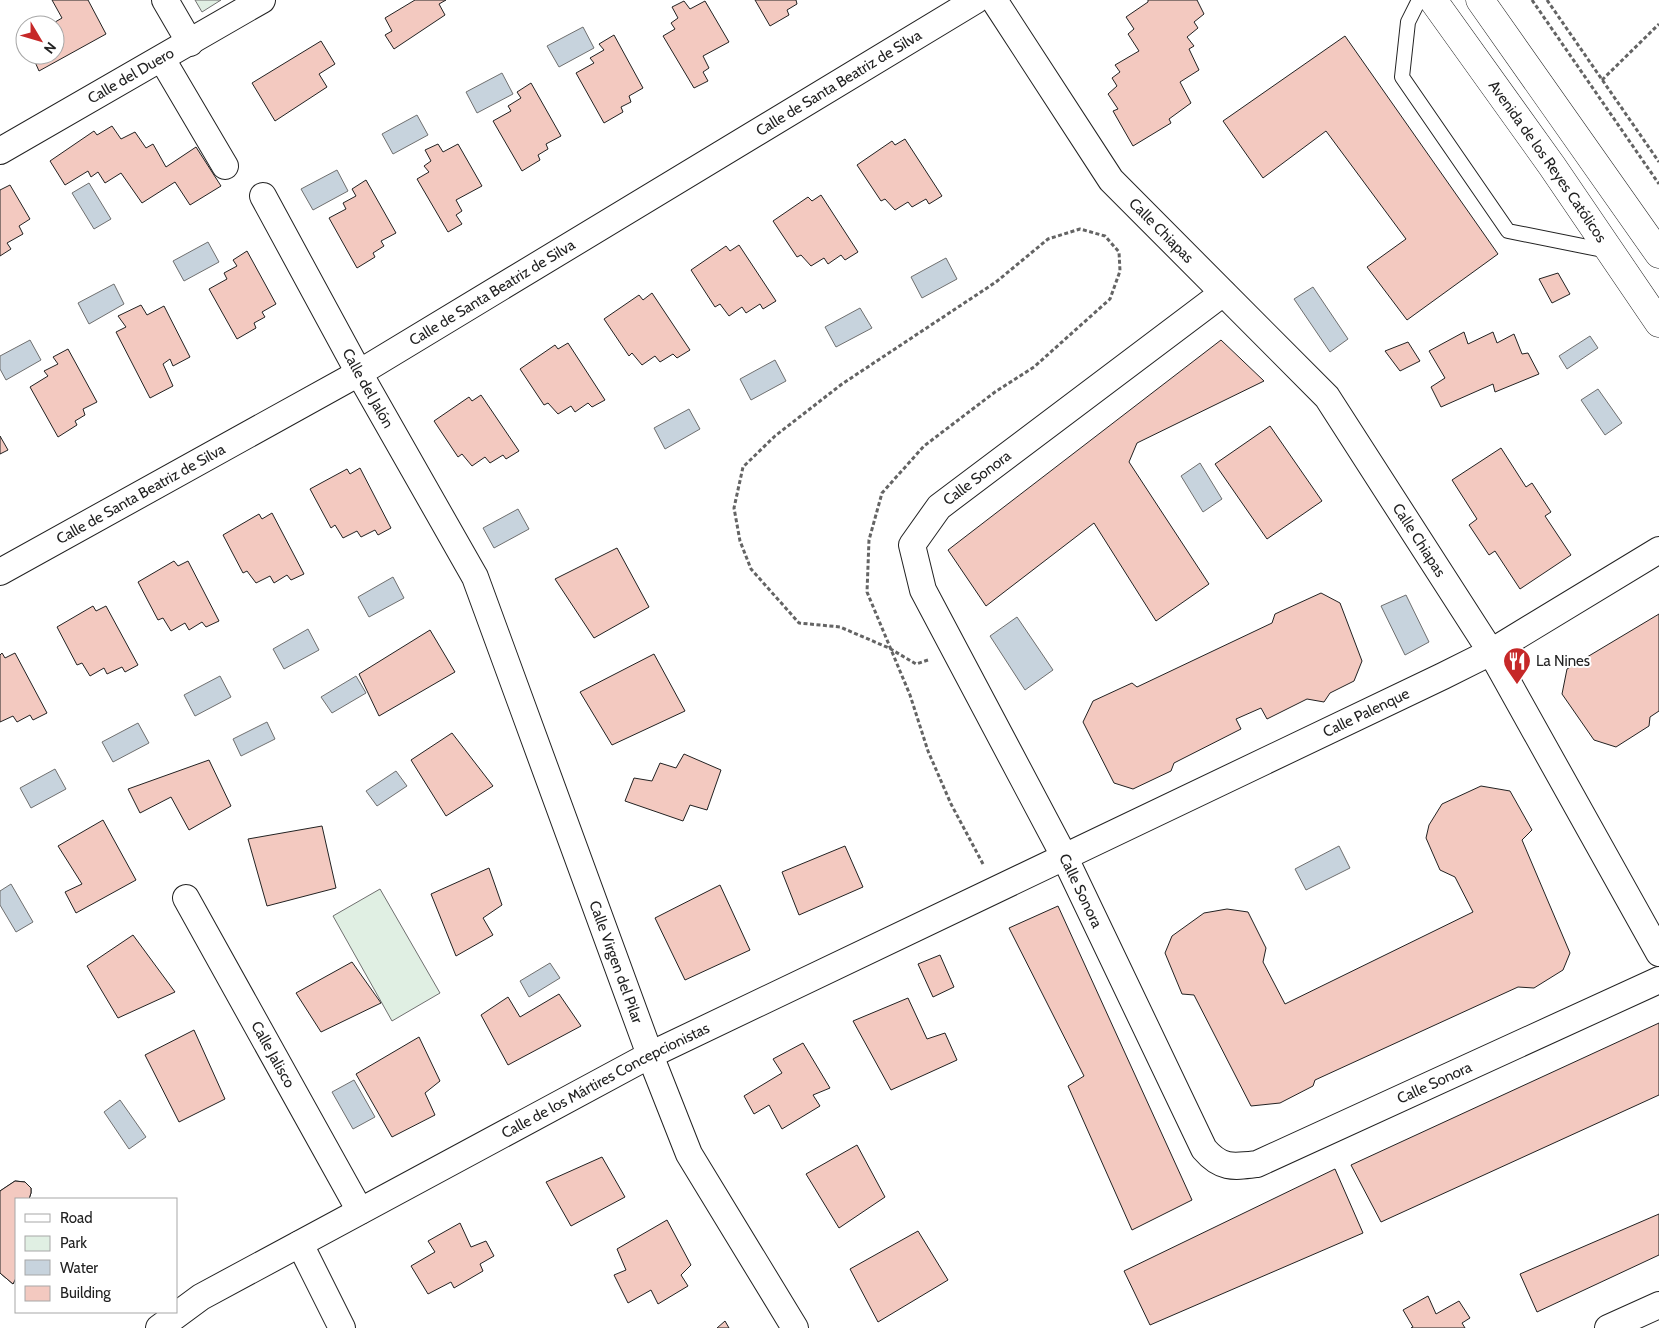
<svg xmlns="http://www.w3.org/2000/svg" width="1659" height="1328" font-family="Cabin,sans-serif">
<rect width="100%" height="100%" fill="#fff"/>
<g fill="#e0efe3" stroke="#6f6f6f">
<path d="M195,0H221L202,12Z"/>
<path d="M380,889L440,993L392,1021L333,916Z"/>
</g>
<g fill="#c7d3dd" stroke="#6f6f6f">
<path d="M583,27L594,48L559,67L547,46Z"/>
<path d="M502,73L513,94L477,113L466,92Z"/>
<path d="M417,115L428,135L393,154L382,134Z"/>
<path d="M337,170L348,191L313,210L301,189Z"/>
<path d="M89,183L111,219L94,229L72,193Z"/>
<path d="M208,242L219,262L184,281L173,261Z"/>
<path d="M946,258L957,279L922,298L911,277Z"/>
<path d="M114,284L124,304L89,324L78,303Z"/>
<path d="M1313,287L1348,339L1330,352L1294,299Z"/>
<path d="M860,308L872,328L836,347L825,327Z"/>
<path d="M1590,336L1598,348L1567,369L1559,356Z"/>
<path d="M30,340L41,360L6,380L0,369V356Z"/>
<path d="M775,360L786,381L751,400L740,379Z"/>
<path d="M1598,389L1622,423L1605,435L1581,400Z"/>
<path d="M689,409L700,429L665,449L654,428Z"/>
<path d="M1200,463L1222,499L1203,512L1181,476Z"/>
<path d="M518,509L529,529L494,548L483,528Z"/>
<path d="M393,577L404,598L369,617L358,597Z"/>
<path d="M1406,595L1429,642L1405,655L1381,606Z"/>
<path d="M1017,617L1053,670L1025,690L990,636Z"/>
<path d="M308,629L319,650L284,669L273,649Z"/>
<path d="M220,676L231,697L195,716L184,695Z"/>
<path d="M356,676L366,693L332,713L321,697Z"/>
<path d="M267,722L275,739L241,756L233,739Z"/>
<path d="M138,723L149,743L113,762L102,742Z"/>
<path d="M55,769L66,789L31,808L20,788Z"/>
<path d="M396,771L407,786L377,806L366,791Z"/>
<path d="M1339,846L1350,868L1306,890L1295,869Z"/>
<path d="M11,884L33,922L16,932L0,905V891Z"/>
<path d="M550,963L560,978L529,997L520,981Z"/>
<path d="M354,1080L375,1117L353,1129L332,1092Z"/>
<path d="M120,1100L146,1137L129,1149L104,1112Z"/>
</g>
<g fill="#f3c9c0" stroke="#222">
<path d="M52,0H88L106,34L39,71L32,55H55V25H50L62,18Z"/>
<path d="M415,0H446L439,4L445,15L394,49L385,35L392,31L385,18Z"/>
<path d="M755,0H796L797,4L787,10L789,15L770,26Z"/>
<path d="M1148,0H1197L1204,14L1194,22L1198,28L1187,37L1194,46L1189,49L1199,70L1180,82L1191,103L1169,119L1171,123L1133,146L1113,111L1118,109L1108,94L1117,86L1112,78L1120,72L1115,65L1139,51L1128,34L1134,29L1126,17L1148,2Z"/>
<path d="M684,1L690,9L705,1L729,42L703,56L709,68L703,72L708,81L694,88L663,36L675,29L671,23L678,18L672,7Z"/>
<path d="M614,35L643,88L629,96L631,102L621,107L623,112L604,123L576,73L594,63L590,58L604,50L599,44Z"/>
<path d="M1345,36L1498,254L1407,320L1367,267L1406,239L1326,131L1263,178L1223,121Z"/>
<path d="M321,41L335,64L319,74L327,87L275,121L252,83Z"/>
<path d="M531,83L561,136L546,144L548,149L538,155L540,160L522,171L493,121L511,111L508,106L521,98L517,92Z"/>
<path d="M112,126L121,139L135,132L146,148L153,144L166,167L196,147L221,186L190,205L175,182L142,203L121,173L105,183L98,172L91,177L88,171L65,185L50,161L94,131L97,135Z"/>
<path d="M905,139L942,196L929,204L926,199L912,207L908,202L895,210L885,199L881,201L857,165L892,141L895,145Z"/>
<path d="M438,144L443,152L458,144L482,186L456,200L462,211L456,215L462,224L448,232L417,179L429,172L424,166L431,161L425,150Z"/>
<path d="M366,180L396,233L381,241L384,246L373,253L375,257L357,268L329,218L346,209L343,203L356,196L352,189Z"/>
<path d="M10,185L30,219L19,226L23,234L7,243L11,249L0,256V190Z"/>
<path d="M821,195L858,252L845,260L841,255L828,264L824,258L811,266L801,255L797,257L773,221L808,197L812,201Z"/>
<path d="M739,245L776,301L763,309L760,304L746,313L742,307L729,316L720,304L715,307L691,270L726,246L730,251Z"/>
<path d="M247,251L276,304L262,312L265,317L254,323L256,328L237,339L209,289L227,279L224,273L237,266L233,260Z"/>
<path d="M1558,273L1570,294L1552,303L1539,279Z"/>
<path d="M652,293L690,350L677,358L673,354L660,362L655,356L642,365L632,353L629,356L604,319L639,295L643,300Z"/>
<path d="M141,305L147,315L164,306L190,357L173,366L170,359L163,364L173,386L150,398L116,332L126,327L118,316Z"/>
<path d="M1464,332L1468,344L1493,332L1497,343L1514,334L1522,354L1528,353L1539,374L1495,392L1493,384L1441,407L1431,387L1445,378L1429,351Z"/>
<path d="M1221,340L1264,381L1137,443L1129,462L1209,584L1156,621L1094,523L986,606L948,550Z"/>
<path d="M1408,342L1420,361L1400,371L1385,351Z"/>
<path d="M568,343L605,400L592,407L588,403L575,412L571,406L558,414L548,403L544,405L520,369L555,345L558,349Z"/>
<path d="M68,349L97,402L83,409L85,415L75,421L77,425L58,437L30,387L48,376L44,371L58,364L53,357Z"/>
<path d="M481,395L519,451L506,459L503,455L490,463L485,457L472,466L462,454L458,457L434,421L469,397L472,401Z"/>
<path d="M1270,426L1322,501L1267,539L1215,464Z"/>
<path d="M0,436L8,450L0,454Z"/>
<path d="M1501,448L1526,487L1532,483L1551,512L1545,516L1571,555L1520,589L1495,551L1489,555L1469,525L1477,519L1452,480Z"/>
<path d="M360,468L391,528L378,535L375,530L361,537L357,531L343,538L335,525L331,528L310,489L347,469L350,474Z"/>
<path d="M272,513L304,574L291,580L287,575L274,583L270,576L256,583L247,571L243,573L223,535L259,514L262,519Z"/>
<path d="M617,548L649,607L594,638L555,579Z"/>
<path d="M174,561L178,566L188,561L219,621L206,627L202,622L189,630L185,623L171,631L163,618L158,620L138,582Z"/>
<path d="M1321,593L1340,603L1362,661L1354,681L1330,693L1324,702L1307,699L1267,719L1261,708L1236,719L1241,729L1174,763L1171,771L1133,789L1114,783L1083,722L1093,701L1132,683L1137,687L1272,623L1275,614Z"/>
<path d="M93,606L96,611L106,606L138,665L125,672L122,667L107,674L104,668L90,676L82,663L77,665L57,627Z"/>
<path d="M1659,614V711L1650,717L1649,726L1616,747L1594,740L1562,694L1567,669Z"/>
<path d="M430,630L455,672L379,716L359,674Z"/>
<path d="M2,653L5,658L15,653L47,713L33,720L30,715L17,722L13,716L0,722V655Z"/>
<path d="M654,654L685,711L612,745L580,692Z"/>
<path d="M452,733L493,786L446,816L411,760Z"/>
<path d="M684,754L721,770L707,810L690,805L683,821L625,801L634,778L652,781L660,763L676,768Z"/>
<path d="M209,760L231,806L189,830L171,797L140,813L128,789Z"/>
<path d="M1481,786L1510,791L1532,830L1522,840L1570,953L1563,970L1534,988L1518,987L1315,1080L1313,1086L1280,1103L1251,1106L1194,995L1182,994L1165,953L1172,936L1204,913L1227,909L1248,912L1266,948L1263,962L1285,1004L1473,912L1455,877L1440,870L1426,838L1429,825L1442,804Z"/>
<path d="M103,820L136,880L76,913L65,892L82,884L58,846Z"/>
<path d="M322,826L336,888L267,906L248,839Z"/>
<path d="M845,846L863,887L799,915L782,872Z"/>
<path d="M489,868L502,905L483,918L493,935L456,956L431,894Z"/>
<path d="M720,885L750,950L685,980L655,918Z"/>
<path d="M1058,906L1192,1200L1132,1230L1068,1086L1084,1076L1009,928Z"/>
<path d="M133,935L175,992L118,1018L87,966Z"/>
<path d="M940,955L954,987L933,997L918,964Z"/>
<path d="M352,962L381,1003L321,1032L296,993Z"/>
<path d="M559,994L581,1026L508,1065L481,1015L508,997L520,1017Z"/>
<path d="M908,998L927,1039L945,1033L957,1060L891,1090L853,1021Z"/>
<path d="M1659,1023V1095L1381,1222L1351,1165Z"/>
<path d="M194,1030L225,1099L179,1122L145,1055Z"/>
<path d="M419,1037L440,1081L425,1093L435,1115L392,1137L356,1074Z"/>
<path d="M803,1043L830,1088L813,1095L820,1106L782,1129L769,1105L754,1114L744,1096L782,1073L773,1059Z"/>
<path d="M857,1145L885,1197L839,1228L806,1174Z"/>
<path d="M602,1157L625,1197L571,1226L546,1182Z"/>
<path d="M1335,1169L1363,1233L1150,1325L1124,1271Z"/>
<path d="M15,1181L25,1182L31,1188V1193L29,1199H16V1278L13,1284L0,1273V1191Z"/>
<path d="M15,1181L25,1182L31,1188V1193L29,1199H16V1278L13,1284L0,1273V1191Z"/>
<path d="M1659,1214V1255L1537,1312L1520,1274Z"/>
<path d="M667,1220L691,1265L681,1275L688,1286L658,1304L651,1290L628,1303L614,1275L626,1270L617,1249Z"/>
<path d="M460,1223L471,1247L486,1241L494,1256L480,1264L483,1271L454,1288L451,1282L428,1294L411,1266L435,1252L428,1241Z"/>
<path d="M918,1231L948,1280L878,1322L850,1269Z"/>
<path d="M1428,1296L1436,1314L1459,1301L1470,1318L1462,1323L1465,1328H1411L1413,1327L1403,1310Z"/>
<path d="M725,1321L729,1328H717Z"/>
</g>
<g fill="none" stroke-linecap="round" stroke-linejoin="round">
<g stroke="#222" stroke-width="16">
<path id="lane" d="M1419,0L1408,22L1402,77L1508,231L1608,251"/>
</g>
<g stroke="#222" stroke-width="28">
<g id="street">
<path d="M165,0L190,43"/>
<path id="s1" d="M994,0L1111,180L1327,397L1491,652L1659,953"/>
<path d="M162,59L225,166"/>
<path id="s2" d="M0,151L262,0"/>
<path id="s3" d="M263,196L359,373L475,577L650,1055L689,1154L795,1328"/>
<path id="s4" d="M1223,293L939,507L912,545L923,590L1064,856L1204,1149C1221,1169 1233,1167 1257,1164L1659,980"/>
<path id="s5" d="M0,572L359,373L976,0"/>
<path id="s6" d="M186,898L360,1211"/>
<path d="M300,1244L342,1328"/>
<path id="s7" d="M159,1328L201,1297L650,1055L1443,676L1491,652L1659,550"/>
<path d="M1608,1328L1659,1305"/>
</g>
</g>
<g stroke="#222" stroke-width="29">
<g id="secondary">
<path id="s8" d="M1433,0L1552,166L1659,323"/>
<path d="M1480,0L1659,254"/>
</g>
</g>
<g stroke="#646464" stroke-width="3" stroke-dasharray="4 2.5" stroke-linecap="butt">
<path d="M1532,0L1659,184"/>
<path d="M1547,0L1659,162"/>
<path d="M1602,80L1659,24"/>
<path d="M928,660L916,664L889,648L840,627L799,623L751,569L740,541L734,508L743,467L775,436L842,384L996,282L1048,239L1080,229L1105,236L1119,252L1120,271L1110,299L1034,367L995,392L924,446L882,493L869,540L867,592L910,695L928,751L951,804L983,864"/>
</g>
<use href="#lane" stroke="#fff" stroke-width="14"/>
<use href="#street" stroke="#fff" stroke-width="26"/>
<use href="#secondary" stroke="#fff" stroke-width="28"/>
</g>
<defs>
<g id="restaurant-pin" transform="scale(1.4375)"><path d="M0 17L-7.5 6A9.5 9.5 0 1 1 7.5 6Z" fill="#c62828" stroke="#fff"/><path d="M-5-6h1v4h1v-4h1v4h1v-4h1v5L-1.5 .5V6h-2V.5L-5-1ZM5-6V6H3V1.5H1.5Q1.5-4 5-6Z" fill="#fff"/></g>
</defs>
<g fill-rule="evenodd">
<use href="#restaurant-pin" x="1517" y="661"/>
</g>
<g text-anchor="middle" stroke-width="4" stroke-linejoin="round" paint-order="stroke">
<g font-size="15" fill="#222" stroke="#fff">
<text dy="5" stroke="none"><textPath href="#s2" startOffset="151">Calle del Duero</textPath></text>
<text dy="5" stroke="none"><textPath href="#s5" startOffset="971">Calle de Santa Beatriz de Silva</textPath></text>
<text dy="5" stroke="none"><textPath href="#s8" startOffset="198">Avenida de los Reyes Católicos</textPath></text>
<text dy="5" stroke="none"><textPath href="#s1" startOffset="286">Calle Chiapas</textPath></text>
<text dy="5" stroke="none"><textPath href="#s5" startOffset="566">Calle de Santa Beatriz de Silva</textPath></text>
<text dy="5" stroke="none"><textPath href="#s3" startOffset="219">Calle del Jalón</textPath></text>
<text transform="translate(977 478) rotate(-37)" y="5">Calle Sonora</text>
<text dy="5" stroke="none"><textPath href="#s5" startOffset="161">Calle de Santa Beatriz de Silva</textPath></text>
<text dy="5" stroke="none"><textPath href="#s1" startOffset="691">Calle Chiapas</textPath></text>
<text dy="5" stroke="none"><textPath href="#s7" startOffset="1356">Calle Palenque</textPath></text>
<text dy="5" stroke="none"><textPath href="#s4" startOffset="788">Calle Sonora</textPath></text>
<text dy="5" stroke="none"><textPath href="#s3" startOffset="846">Calle Virgen del Pilar</textPath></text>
<text dy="5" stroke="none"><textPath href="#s6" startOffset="179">Calle Jalisco</textPath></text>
<text dy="5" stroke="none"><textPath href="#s7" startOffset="511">Calle de los Mártires Concepcionistas</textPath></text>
<text dy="5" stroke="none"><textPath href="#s4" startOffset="1328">Calle Sonora</textPath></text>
</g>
<g font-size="15" fill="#222" stroke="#fff" text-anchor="start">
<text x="1536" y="666">La Nines</text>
</g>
</g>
<rect x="15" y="1198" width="162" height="115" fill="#ffffff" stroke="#a7a7a7"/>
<rect x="25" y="1214" width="25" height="8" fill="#ffffff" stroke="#a7a7a7"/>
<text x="60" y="1223" font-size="15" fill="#222222">Road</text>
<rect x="25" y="1236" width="25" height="15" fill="#e0efe3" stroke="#a7a7a7"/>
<text x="60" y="1248" font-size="15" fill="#222222">Park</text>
<rect x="25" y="1260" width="25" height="15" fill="#c7d3dd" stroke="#a7a7a7"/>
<text x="60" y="1273" font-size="15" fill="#222222">Water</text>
<rect x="25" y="1286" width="25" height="15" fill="#f3c9c0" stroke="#a7a7a7"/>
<text x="60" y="1298" font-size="15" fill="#222222">Building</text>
<g transform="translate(40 40) rotate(128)"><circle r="24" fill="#ffffff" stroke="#a7a7a7"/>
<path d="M0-4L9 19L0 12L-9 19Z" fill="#c62828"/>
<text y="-8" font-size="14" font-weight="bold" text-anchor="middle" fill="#222222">N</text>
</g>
</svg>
